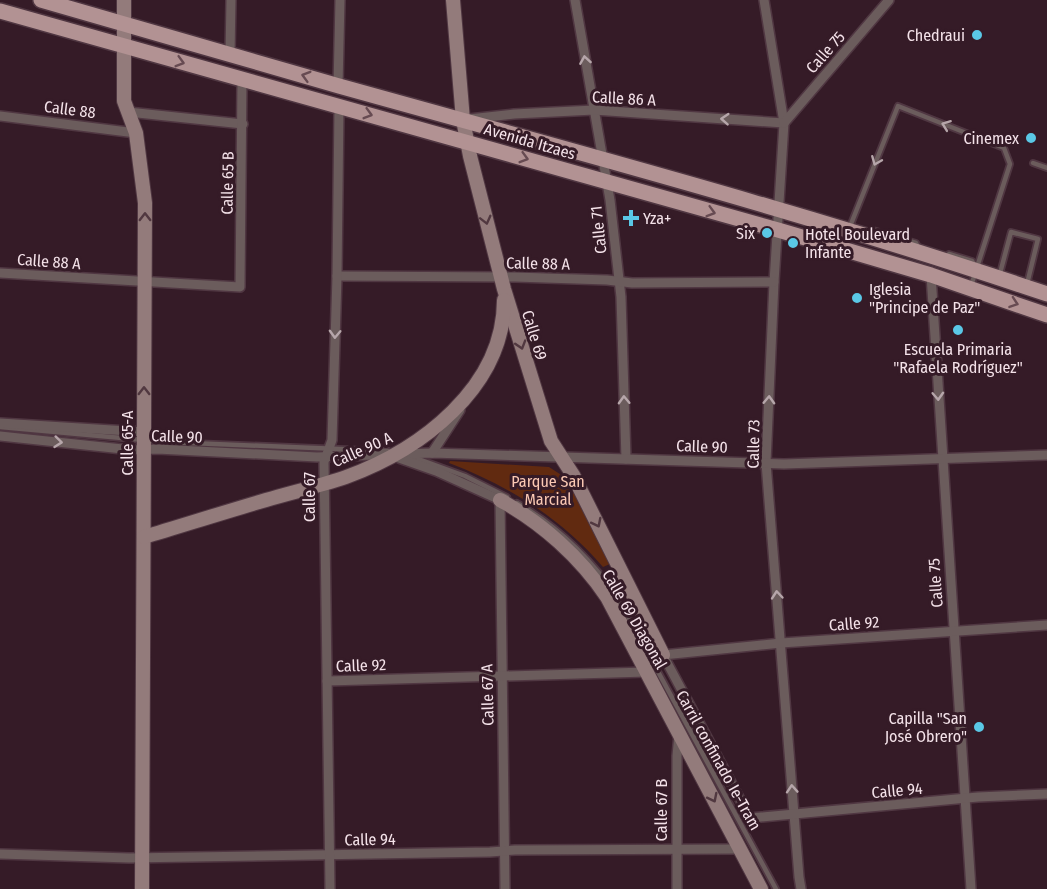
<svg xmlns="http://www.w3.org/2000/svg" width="1047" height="889" font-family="'Fira Sans Condensed',sans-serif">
<rect width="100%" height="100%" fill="#351b27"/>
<path fill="#612a10" d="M450,461L549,467L566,478L610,564L603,567C561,518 509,486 449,463Z"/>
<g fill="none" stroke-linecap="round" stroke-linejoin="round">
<g stroke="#503742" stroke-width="8">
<g id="lane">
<path d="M1033,163L1047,168"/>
<path d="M849,229L898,106L1004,148L1010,164L971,286"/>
<path d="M869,233L873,230L916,243L918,247"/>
<path d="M949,254L972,261L974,264"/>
<path d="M999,277L1011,232L1038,239L1027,284"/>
<path d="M0,427L166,442L388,451"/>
<path d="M413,457L465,476L507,497"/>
<path d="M517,503C559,527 591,559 618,598L776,889"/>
</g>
</g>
<g stroke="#503742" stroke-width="12">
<g id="street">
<path d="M575,0L610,200L621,297L626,459"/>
<path d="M764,0L784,123L774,282L766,463L799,877L801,889"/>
<path d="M230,54L231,0"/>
<path d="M338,86L340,0"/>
<path d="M128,112L243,124"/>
<path d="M0,116L136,133"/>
<path d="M469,119L514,114L594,110L784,123"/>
<path d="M784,123L889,0"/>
<path d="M0,273L240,287L242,80"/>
<path d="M931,275L971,889"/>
<path d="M337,276L515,277L607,280L632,283L774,282"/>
<path d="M0,423L144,432"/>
<path d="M0,436L132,450L157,449L317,457L432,453L784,464L1047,455"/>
<path d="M432,453L460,410"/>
<path d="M399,458L436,471L500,500L505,889"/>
<path d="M1047,625L781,643L663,655L750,818L978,797L1047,794"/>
<path d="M327,681L647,672"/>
<path d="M0,854L129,858L490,852L515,850L739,849"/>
<path d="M330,889L324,462L332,440L337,276L339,106"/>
<path d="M677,889V756L679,734"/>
</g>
</g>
<g stroke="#503742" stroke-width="16">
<g id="secondary">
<path d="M124,0V101L136,133L145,203L142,889"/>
<path d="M453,0L463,120L470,156L504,289L551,441L573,475L663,655"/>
<path d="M500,500C542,523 580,557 607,597L761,889"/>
<path d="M144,537C184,525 225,512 266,500C293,492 320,486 346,477C420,450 504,388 504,300"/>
</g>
</g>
<g stroke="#503742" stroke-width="18">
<g id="primary">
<path d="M41,0C140,28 240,58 339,86C576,152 814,215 1047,294"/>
<path d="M0,11L778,230L931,275L1047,315"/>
</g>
</g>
<use href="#lane" stroke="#6b5c5c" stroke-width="4.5"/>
<use href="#street" stroke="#6b5c5c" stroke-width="9"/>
<use href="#secondary" stroke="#937b7b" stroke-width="14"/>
<use href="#primary" stroke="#b29293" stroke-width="15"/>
</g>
<defs><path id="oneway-chevron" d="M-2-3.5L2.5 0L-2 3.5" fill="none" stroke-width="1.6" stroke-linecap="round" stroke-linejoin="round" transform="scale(1.5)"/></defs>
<g stroke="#b6a6aa">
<use href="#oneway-chevron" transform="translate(585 60) rotate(-99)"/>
<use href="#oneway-chevron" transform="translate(725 119) rotate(-176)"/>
<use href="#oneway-chevron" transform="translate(946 125) rotate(-159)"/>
<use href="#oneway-chevron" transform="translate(876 161) rotate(112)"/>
<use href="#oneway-chevron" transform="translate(335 334) rotate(92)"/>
<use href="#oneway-chevron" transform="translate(938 396) rotate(87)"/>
<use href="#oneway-chevron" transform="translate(624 400) rotate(-92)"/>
<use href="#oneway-chevron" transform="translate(769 400) rotate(-88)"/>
<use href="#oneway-chevron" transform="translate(58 442) rotate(6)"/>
<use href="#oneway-chevron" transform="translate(777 595) rotate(-95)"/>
<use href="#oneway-chevron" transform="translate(792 789) rotate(-94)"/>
</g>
<g stroke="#674b52">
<use href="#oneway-chevron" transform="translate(180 62) rotate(16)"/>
<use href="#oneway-chevron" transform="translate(306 76) rotate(-164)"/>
<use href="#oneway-chevron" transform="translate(368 114) rotate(16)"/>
<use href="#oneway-chevron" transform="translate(524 158) rotate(16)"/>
<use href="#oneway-chevron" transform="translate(711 212) rotate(16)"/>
<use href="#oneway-chevron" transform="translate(1014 303) rotate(19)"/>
</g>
<g stroke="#513840">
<use href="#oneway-chevron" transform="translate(145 217) rotate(-90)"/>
<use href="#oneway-chevron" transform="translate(486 220) rotate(76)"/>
<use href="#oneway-chevron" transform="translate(521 345) rotate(73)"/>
<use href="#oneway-chevron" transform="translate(144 391) rotate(-90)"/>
<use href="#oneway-chevron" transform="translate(597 523) rotate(63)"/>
<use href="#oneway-chevron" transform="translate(713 798) rotate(63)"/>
</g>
<g fill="#5ac8e6" stroke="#351b27" stroke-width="2">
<circle cx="977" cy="35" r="6"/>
<circle cx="1031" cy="138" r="6"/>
<path d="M628 209h6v6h6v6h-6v6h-6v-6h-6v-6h6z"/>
<circle cx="767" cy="233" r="6"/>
<circle cx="793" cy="243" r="6"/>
<circle cx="857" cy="298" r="6"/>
<circle cx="958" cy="330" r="6"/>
<circle cx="979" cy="727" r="6"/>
</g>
<g text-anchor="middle" stroke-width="6" stroke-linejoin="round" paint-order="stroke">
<g font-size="16" fill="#f4e2e9" stroke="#351b27" text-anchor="end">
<text x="965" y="41">Chedraui</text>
<text x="1019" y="144">Cinemex</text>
<text x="643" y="224" text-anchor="start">Yza+</text>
<text x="755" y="239">Six</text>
<text x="805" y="240" text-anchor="start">Hotel Boulevard<tspan x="805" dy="18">Infante</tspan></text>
<text x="869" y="295" text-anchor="start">Iglesia<tspan x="869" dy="18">"Principe de Paz"</tspan></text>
<text x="958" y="355" text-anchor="middle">Escuela Primaria<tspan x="958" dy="18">"Rafaela Rodríguez"</tspan></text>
<text x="967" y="724">Capilla "San<tspan x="967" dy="18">José Obrero"</tspan></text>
</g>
<g font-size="16" fill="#f4e2e9" stroke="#351b27">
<text transform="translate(825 52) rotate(-49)" y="6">Calle 75</text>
<text transform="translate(624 98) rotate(3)" y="6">Calle 86 A</text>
<text transform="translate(70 109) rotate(7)" y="6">Calle 88</text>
<text transform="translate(530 141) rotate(16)" y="6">Avenida Itzaes</text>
<text transform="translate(227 183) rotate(-89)" y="6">Calle 65 B</text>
<text transform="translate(598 230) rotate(-96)" y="6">Calle 71</text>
<text transform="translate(49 261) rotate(4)" y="6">Calle 88 A</text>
<text transform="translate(538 263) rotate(1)" y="6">Calle 88 A</text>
<text transform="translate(535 335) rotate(73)" y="6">Calle 69</text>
<text transform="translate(177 436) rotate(2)" y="6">Calle 90</text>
<text transform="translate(127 443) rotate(-90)" y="6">Calle 65-A</text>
<text transform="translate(753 444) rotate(-89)" y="6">Calle 73</text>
<text transform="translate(702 446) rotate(2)" y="6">Calle 90</text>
<text transform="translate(362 449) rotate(-24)" y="6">Calle 90 A</text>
<text transform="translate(309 497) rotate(-90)" y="6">Calle 67</text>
<text transform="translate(935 583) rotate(-94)" y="6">Calle 75</text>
<text transform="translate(635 619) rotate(60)" y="6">Calle 69 Diagonal</text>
<text transform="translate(854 623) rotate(-4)" y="6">Calle 92</text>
<text transform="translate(361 665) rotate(-2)" y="6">Calle 92</text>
<text transform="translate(487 695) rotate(-91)" y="6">Calle 67 A</text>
<text transform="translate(719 760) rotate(61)" y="6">Carril confinado Ie-Tram</text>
<text transform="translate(897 790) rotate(-5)" y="6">Calle 94</text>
<text transform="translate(661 810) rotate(-90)" y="6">Calle 67 B</text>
<text transform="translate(370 839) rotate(-1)" y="6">Calle 94</text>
</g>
<g font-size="16" fill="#fbc9b4" stroke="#351b27">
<text x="548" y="487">Parque San<tspan x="548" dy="18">Marcial</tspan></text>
</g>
</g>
</svg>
